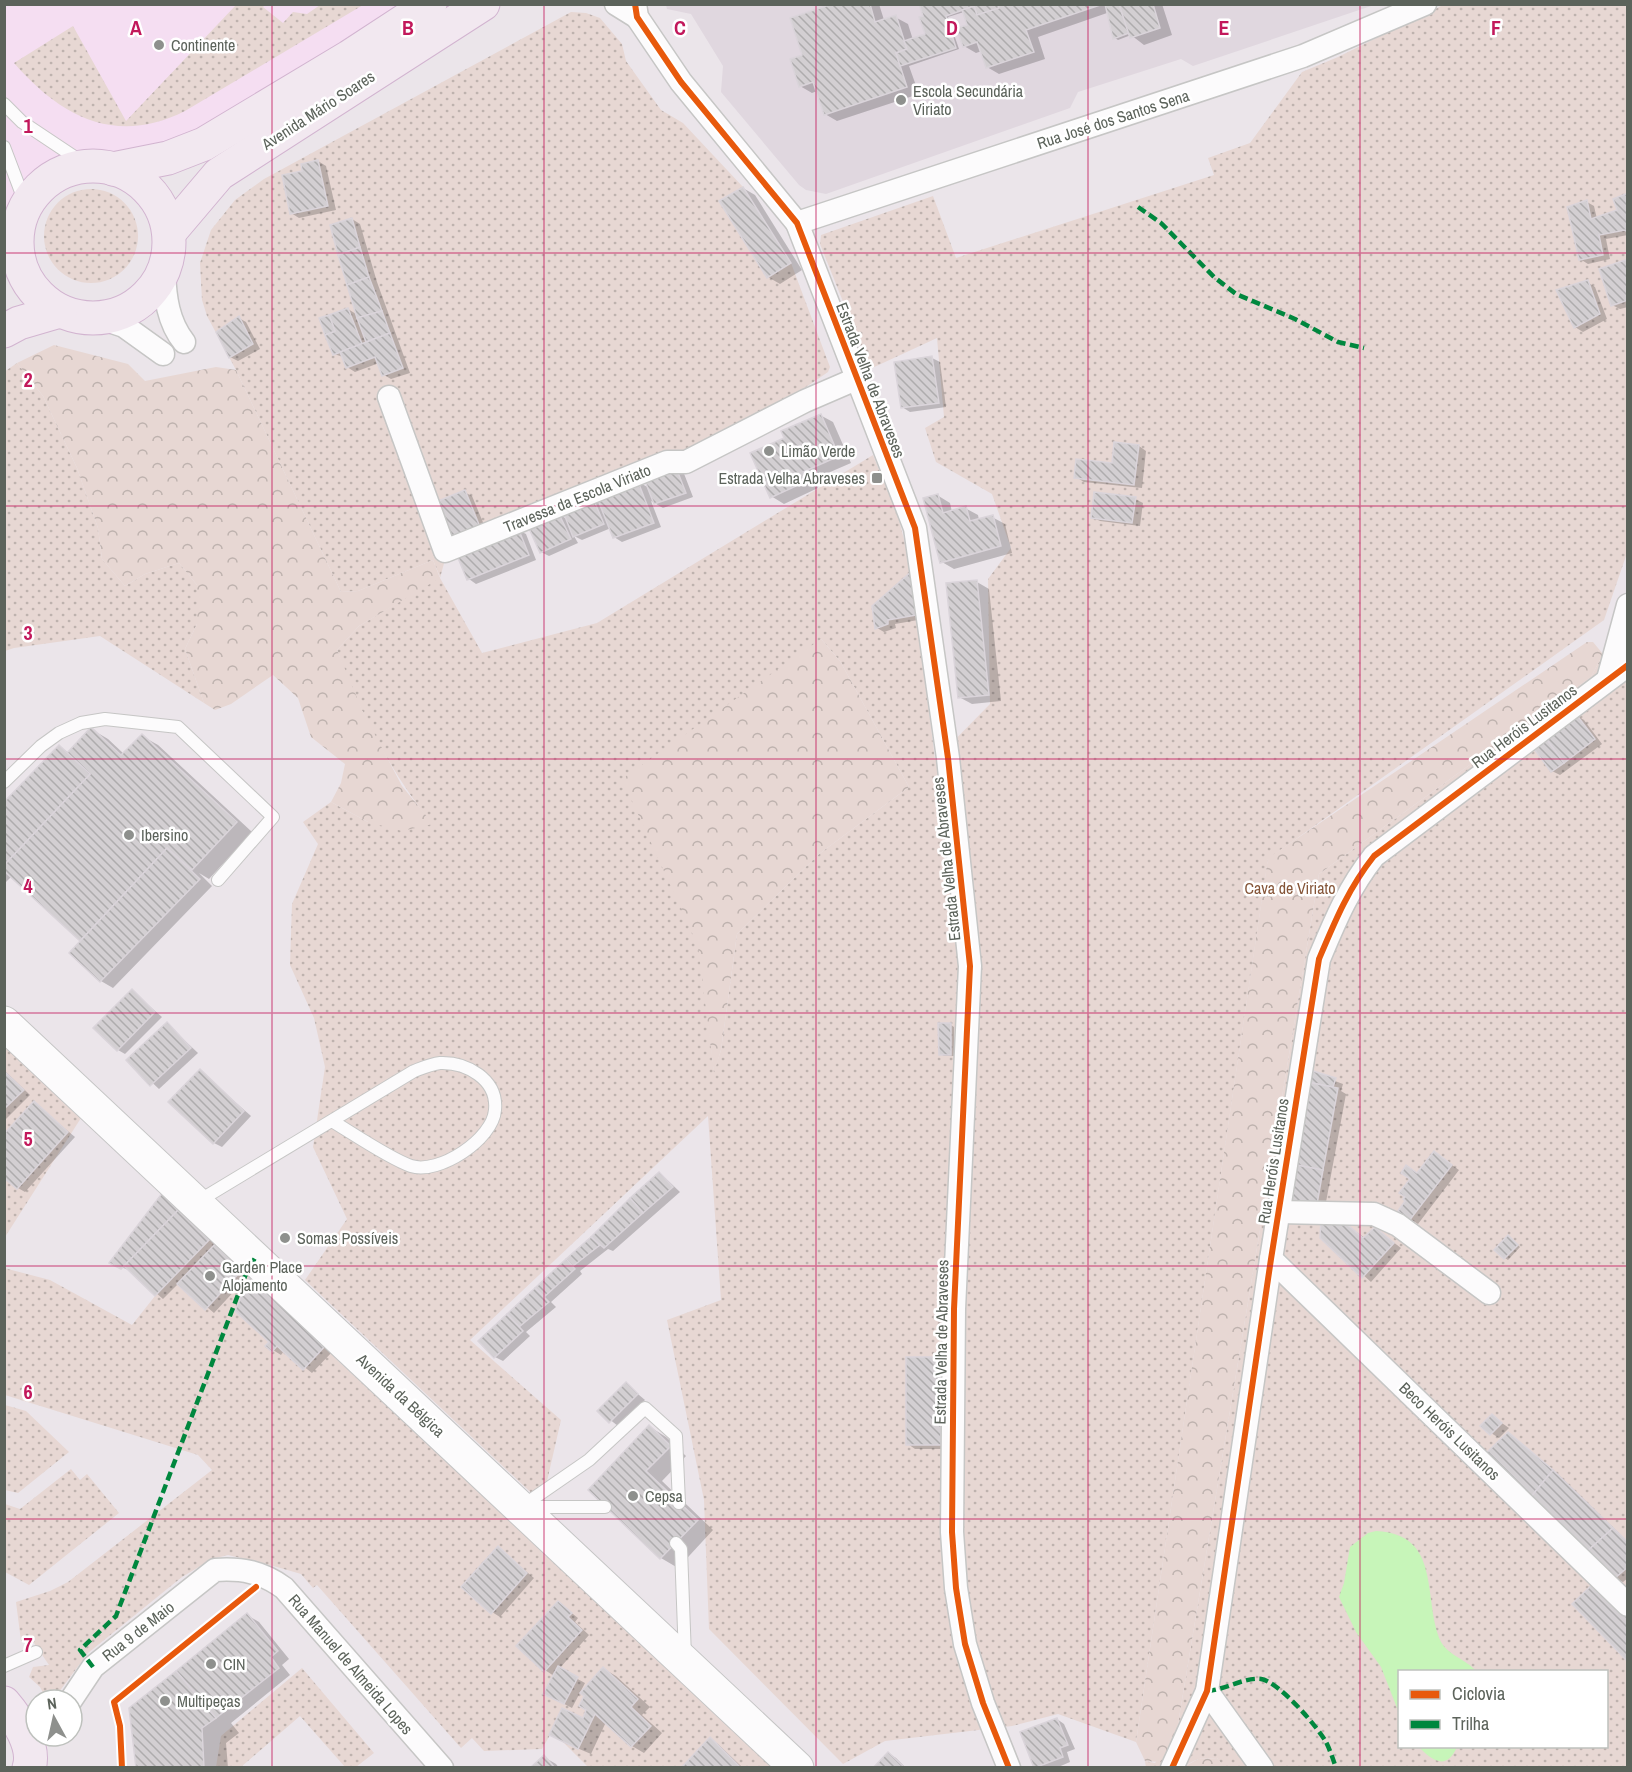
<svg xmlns="http://www.w3.org/2000/svg" width="1632" height="1772" font-family="'Archivo Narrow',sans-serif">
<defs>
<pattern id="grass-dots" width="8" height="8" patternUnits="userSpaceOnUse" patternTransform="scale(1.5)"><rect width="8" height="8" fill="#e7d7d3"/><path d="M2 2h.1M6 6h.1" fill="none" stroke="#beb2ae" stroke-width="1.8" stroke-linecap="round"/></pattern>
<pattern id="forest-crowns" width="20" height="18" patternUnits="userSpaceOnUse" patternTransform="scale(1.5)"><rect width="20" height="18" fill="#e7d7d3"/><path d="M2 6a3 3 0 1 1 6 0M12 15a3 3 0 1 1 6 0" fill="none" stroke="#beb2ae"/></pattern>
<pattern id="building-back-hatch" width="6" height="6" patternUnits="userSpaceOnUse" patternTransform="scale(1.5)"><rect width="6" height="6" fill="#d3cfd2"/><path d="M-1 5l2 2M0 0l6 6M5-1l2 2" fill="none" stroke="#aeacad"/></pattern>
</defs>
<rect width="100%" height="100%" fill="#ebe5ea"/>
<path fill="#f5def2" d="M5,5H430L349,57L113,169L43,178L17,253L5,268Z"/>
<path fill="#e0d7df" d="M666,5H1374L1193,66L1181,59L1078,92L1070,108L826,194L806,190L799,185L721,92L723,66L691,14L667,9Z"/>
<g fill="url(#grass-dots)" fill-rule="evenodd">
<path d="M236,5H265L263,7L283,23L293,12L307,14L320,5H363L185,111C116,146 61,117 14,63L73,26L126,121Z"/>
<path d="M1443,5H1627V553L1604,620L1268,859L1136,1742L1058,1714L1012,1726L885,1741L843,1764L709,1629L704,1500L667,1320L721,1300L708,1116L470,1340L561,1420L542,1503L305,1280L347,1219L313,1147L325,1067L314,1018L290,965L292,904L318,844L303,822L331,802L368,822L432,824C390,771 360,713 337,650L359,626L440,577L433,560L358,591L341,592L236,370L207,316L202,300L200,263L211,230L235,200L264,179L571,12L586,13L600,18L622,44L626,61L661,110L683,123L743,187L791,263L830,367L828,372C725,446 598,483 480,527L464,490L440,578L482,653L597,623L873,455L898,516L912,571L935,760L990,704L988,579L1011,548L992,494L936,462L925,428L944,417L937,338L870,369L820,244L821,235L933,196L956,258L1214,175L1208,158L1250,143L1302,72L1338,57ZM821,639L840,661L909,787L819,854L737,934L721,1050L714,1071L699,946Z"/>
<circle cx="91" cy="236" r="47"/>
<path d="M17,363L43,396L77,468L98,528L102,559L125,586L145,574L179,563L197,585V624L185,649L204,703L100,636L14,648L5,651L4,372Z"/>
<path d="M1627,642V1767L1224,1768L1217,1758L1198,1759L1182,1767L1146,1768L1145,1761L1155,1763L1176,1736L1319,874L1591,677L1603,654ZM1400,1672H1606V1746H1400Z"/>
<path d="M5,1047L81,1118L5,1237Z"/>
<path d="M211,1238L250,1276L235,1311L269,1342L266,1345L272,1352L277,1346L303,1370L326,1345L335,1358L777,1767H588L563,1742L550,1735L542,1749L484,1751L472,1738L461,1748L317,1585L313,1588L301,1574L277,1567L228,1555L212,1559L182,1577L88,1653L56,1696L52,1700H47L40,1687L29,1677L33,1667L49,1665L34,1643L21,1641L16,1602L50,1591L68,1582L212,1470L198,1455L5,1395L4,1268L50,1280L132,1325L155,1296Z"/>
<path d="M5,1405L26,1411L69,1452L18,1493L5,1490Z"/>
<path d="M71,1469L80,1480L87,1474L119,1513L29,1585L5,1572V1504L20,1509Z"/>
<path d="M302,1668L374,1753L356,1767H345L300,1716L241,1767H216L221,1736Z"/>
</g>
<g fill="url(#forest-crowns)">
<path d="M54,345L128,364L145,381L216,367L236,370L341,592L358,591L433,560L440,578L359,626L337,650L363,712L402,786L433,824L402,831L368,822L331,802L341,783L345,764L311,737L298,698L273,675L231,704L215,710L204,703L185,649L197,624V585L179,563L145,574L125,586L102,559L98,528L77,468L43,396L17,363Z"/>
<path d="M821,639L840,661L909,787L819,854L737,934L721,1050L714,1073L698,946L622,779Z"/>
<path d="M1587,642H1593L1603,654L1591,677L1319,874L1176,1736L1160,1762L1145,1761L1136,1742L1268,858Z"/>
<path d="M1217,1758L1224,1767L1182,1768L1198,1759Z"/>
</g>
<g fill="#c7f5b9">
<path d="M1376,1531C1443,1534 1422,1600 1441,1642C1448,1655 1467,1660 1476,1671L1400,1672L1399,1713L1381,1667L1356,1632L1339,1597L1344,1583L1350,1547L1368,1533Z"/>
<path d="M1419,1747H1457C1447,1770 1433,1762 1419,1747Z"/>
</g>
<g fill="#0003">
<path d="M837,4H879L884,20L895,17L908,24L913,40L926,35L921,4H1162L1172,35L1144,45L1131,35L1118,40L1115,38L1107,13L1038,37L1045,59L999,74L987,67L982,51L976,53L964,46L969,26L964,12L948,17L959,49L909,66L919,94L837,121L825,114L817,91L812,93L800,86L804,56Z"/>
<path d="M318,161L326,166L336,210L299,218L291,213L304,172Z"/>
<path d="M743,188L755,195L802,270L780,284L768,277Z"/>
<path d="M1628,195V235L1606,239L1610,259L1588,264L1580,259L1587,202L1594,206L1597,219L1619,211Z"/>
<path d="M352,219L360,224L377,282L410,373L391,379L384,375L379,363L355,372L347,367L343,357L334,354L348,309L356,314Z"/>
<path d="M1628,261V307L1620,309L1612,305Z"/>
<path d="M1587,282L1595,287L1607,319L1583,332L1575,327Z"/>
<path d="M239,318L246,322L260,349L238,361L230,357Z"/>
<path d="M932,358L940,362L946,407L910,412L902,407Z"/>
<path d="M820,415L833,422L851,463L814,479L818,488L784,504L771,496L786,439Z"/>
<path d="M1139,446L1146,451L1142,488L1084,482L1076,477L1113,464Z"/>
<path d="M675,467L683,471L693,497L663,508L651,501L661,527L622,542L614,537L611,528L582,540L574,536L578,543L549,556L541,552L558,514L567,519L592,498L601,503L637,481L649,488Z"/>
<path d="M464,492L472,496L487,532L453,538Z"/>
<path d="M937,495L950,503L952,512L965,508L978,515L979,520L992,517L1005,524L1012,553L954,569L942,562Z"/>
<path d="M1135,499L1143,503L1140,526L1100,521L1092,517Z"/>
<path d="M518,530L526,534L536,560L476,584L469,579Z"/>
<path d="M919,578L924,619L895,624L896,628L884,632L877,628Z"/>
<path d="M977,582L989,589L1001,701L972,704L959,697Z"/>
<path d="M1576,715L1584,720L1602,744L1560,775L1552,771Z"/>
<path d="M91,729L108,739L124,754L142,736L158,745L252,832L209,879L199,873L212,886L113,988L101,981L71,953L82,941L12,876L4,884V804L60,747L69,753Z"/>
<path d="M132,991L162,1017L125,1054L118,1050Z"/>
<path d="M167,1024L198,1053L159,1089L128,1060Z"/>
<path d="M951,1025L954,1027V1056H944L940,1054Z"/>
<path d="M4,1070L30,1095L4,1121Z"/>
<path d="M200,1071L251,1116L222,1147L214,1143Z"/>
<path d="M1311,1072L1343,1084L1341,1091L1346,1094L1324,1213L1287,1202Z"/>
<path d="M34,1103L75,1137L25,1192L18,1188Z"/>
<path d="M1435,1153L1459,1170L1418,1224L1410,1219L1407,1201L1412,1179L1407,1167L1419,1174Z"/>
<path d="M660,1173L680,1192L613,1251L608,1249L580,1271L582,1274L551,1302L556,1307L526,1332L530,1336L503,1361L495,1357L480,1341Z"/>
<path d="M163,1194L250,1274L214,1313L179,1283L163,1299L131,1271L111,1263Z"/>
<path d="M1342,1222L1365,1238L1376,1229L1401,1248L1371,1282L1322,1238Z"/>
<path d="M1511,1239L1520,1247L1508,1260L1505,1258Z"/>
<path d="M250,1278L333,1351L312,1373L284,1351L281,1355L273,1350Z"/>
<path d="M908,1359H940L948,1363V1449H915L908,1444Z"/>
<path d="M626,1384L645,1400L618,1426L599,1411Z"/>
<path d="M1492,1416L1509,1428L1499,1438L1491,1433Z"/>
<path d="M650,1427L666,1437L686,1456L662,1481L713,1530L678,1568L661,1558L590,1490Z"/>
<path d="M1508,1434L1561,1477L1628,1542V1578L1623,1582L1617,1580Z"/>
<path d="M498,1548L534,1578L500,1617L492,1612Z"/>
<path d="M559,1603L578,1618L575,1622L589,1635L559,1669L585,1683L572,1708L553,1698L554,1676L545,1670Z"/>
<path d="M247,1615L259,1622L289,1659L282,1665L290,1675L231,1723L239,1733L226,1743L228,1768H137Z"/>
<path d="M604,1669L616,1676L650,1707L642,1715L662,1733L644,1753L632,1746L606,1722L591,1754L563,1742L583,1720Z"/>
<path d="M1057,1719L1064,1724L1075,1749L1067,1752L1070,1762L1056,1768H1036L1022,1733Z"/>
<path d="M710,1739L718,1744L743,1768H683Z"/>
<path d="M888,1753L896,1758L906,1768H875Z"/>
<path d="M544,1757L556,1764L559,1768H532Z"/>
</g>
<g fill="url(#building-back-hatch)" stroke="#dad4da" stroke-width="1.5">
<path d="M832,4H870L875,22L896,15L907,49L896,53L907,87L824,115L813,82L799,87L790,59L802,55L790,18Z"/>
<path d="M919,4H998L999,8L977,15L974,6L946,16L956,48L900,66L896,53L907,49L904,41L925,34L919,17L923,16Z"/>
<path d="M998,4H1103L1026,30L1034,52L986,68L977,42L963,47L956,28L967,25L962,10L974,6L977,15L999,8Z"/>
<path d="M1105,4H1119L1129,33L1113,39Z"/>
<path d="M1119,4H1153L1160,28L1130,38Z"/>
<path d="M318,160L328,206L290,214L282,175L302,171L301,164Z"/>
<path d="M743,187L791,263L767,278L719,201Z"/>
<path d="M1628,193V233L1625,230L1599,235L1603,255L1579,260L1567,207L1587,200L1591,219L1617,210L1613,199Z"/>
<path d="M352,218L360,247L338,255L330,225Z"/>
<path d="M360,247L369,277L347,285L338,255Z"/>
<path d="M1628,259V300L1611,306L1599,269Z"/>
<path d="M369,277L382,311L357,318L347,285Z"/>
<path d="M1588,280L1600,314L1574,328L1556,290Z"/>
<path d="M348,308L362,344L333,355L325,335L335,331L329,315Z"/>
<path d="M382,311L390,333L366,342L357,318Z"/>
<path d="M329,315L335,331L325,335L319,318Z"/>
<path d="M239,316L253,344L229,358L216,332Z"/>
<path d="M390,333L403,368L382,376L375,357L346,368L340,352Z"/>
<path d="M932,356L939,403L901,408L894,362Z"/>
<path d="M821,414L839,456L803,472L807,481L770,498L750,453L784,438L781,431Z"/>
<path d="M1114,442L1139,445L1134,485L1074,478L1076,459L1112,463Z"/>
<path d="M675,465L686,493L654,504L643,476Z"/>
<path d="M637,479L654,523L613,538L596,495Z"/>
<path d="M465,490L480,527L452,539L436,502Z"/>
<path d="M1094,492L1136,497L1132,523L1091,518Z"/>
<path d="M938,494L943,513L966,506L970,521L993,515L1001,546L940,563L923,498Z"/>
<path d="M592,496L604,524L573,537L562,509Z"/>
<path d="M558,512L571,539L540,553L528,526Z"/>
<path d="M518,528L529,555L467,580L456,553Z"/>
<path d="M912,571L917,615L888,620V624L875,629L872,606Z"/>
<path d="M977,580L989,695L958,698L946,583Z"/>
<path d="M1576,714L1595,739L1564,763L1545,737Z"/>
<path d="M91,727L121,755L142,734L237,822L192,870L167,848L80,941L4,871V865L90,774L67,753Z"/>
<path d="M1545,737L1564,763L1551,772L1532,746Z"/>
<path d="M59,745L90,774L4,865V802Z"/>
<path d="M167,848L200,879L100,982L69,953Z"/>
<path d="M132,989L155,1012L117,1051L93,1028Z"/>
<path d="M167,1022L191,1048L150,1086L126,1060Z"/>
<path d="M938,1023H951V1055H939Z"/>
<path d="M200,1069L244,1111L213,1144L168,1102Z"/>
<path d="M1310,1070L1336,1078L1333,1087L1307,1082Z"/>
<path d="M4,1071L24,1090L4,1109Z"/>
<path d="M1307,1082L1338,1088L1323,1170L1291,1164Z"/>
<path d="M34,1101L68,1132L17,1189L4,1178V1134Z"/>
<path d="M1434,1151L1452,1165L1409,1221L1398,1211L1405,1201L1403,1199L1405,1197L1399,1193L1410,1179L1401,1173L1406,1165L1417,1173Z"/>
<path d="M1291,1164L1323,1170L1316,1210L1286,1203Z"/>
<path d="M659,1172L673,1187L643,1213L630,1198Z"/>
<path d="M163,1192L180,1208L121,1269L109,1263Z"/>
<path d="M630,1198L643,1213L604,1248L591,1237Z"/>
<path d="M180,1208L211,1238L155,1296L124,1266Z"/>
<path d="M1321,1218L1342,1220L1363,1238L1375,1227L1394,1243L1362,1278L1320,1238Z"/>
<path d="M1508,1235L1518,1245L1504,1259L1494,1250Z"/>
<path d="M591,1237L600,1245L573,1266L566,1259Z"/>
<path d="M216,1243L243,1269L205,1310L177,1284Z"/>
<path d="M566,1259L575,1269L544,1297L535,1288Z"/>
<path d="M250,1276L326,1345L303,1370L277,1346L272,1352L265,1346L269,1342L235,1311Z"/>
<path d="M535,1288L549,1302L519,1327L507,1314Z"/>
<path d="M507,1314L523,1331L494,1358L478,1341Z"/>
<path d="M906,1357H940L941,1445H906Z"/>
<path d="M626,1382L638,1394L609,1423L597,1411Z"/>
<path d="M1492,1414L1502,1423L1490,1435L1480,1426Z"/>
<path d="M649,1425L671,1446L646,1471L698,1520L660,1559L588,1490Z"/>
<path d="M1508,1432L1553,1470L1530,1498L1483,1456Z"/>
<path d="M1553,1470L1613,1528L1584,1554L1530,1498Z"/>
<path d="M1613,1528L1628,1542V1567L1615,1578L1584,1554Z"/>
<path d="M498,1546L527,1573L491,1614L461,1587Z"/>
<path d="M1598,1579L1628,1609V1662L1572,1604Z"/>
<path d="M558,1601L572,1613L568,1617L582,1630L544,1672L516,1646Z"/>
<path d="M247,1613L278,1651L271,1657L279,1668L216,1718L176,1671Z"/>
<path d="M558,1666L578,1677L564,1704L543,1694Z"/>
<path d="M603,1667L638,1699L631,1707L651,1726L631,1747L595,1714L578,1749L549,1735L562,1708L583,1718L586,1710L579,1706L584,1696L580,1693Z"/>
<path d="M176,1671L216,1718L202,1728L204,1768H136L129,1708Z"/>
<path d="M1057,1718L1068,1745L1060,1748L1063,1757L1034,1768L1020,1732Z"/>
<path d="M710,1737L741,1768H681Z"/>
<path d="M888,1752L905,1768H873Z"/>
<path d="M544,1755L555,1768H530Z"/>
</g>
<g fill="none" stroke-linecap="round" stroke-linejoin="round">
<g stroke="#c6c6c5" stroke-width="14">
<g id="lane">
<path d="M4,104L22,122L88,166"/>
<path d="M4,147L26,205"/>
<path d="M4,782L41,746L59,733L81,723L105,719L178,727L273,817L218,880"/>
<path d="M197,1202L414,1071C422,1068 431,1064 440,1063C466,1062 498,1079 495,1110C493,1139 439,1175 411,1166C390,1159 352,1133 332,1121"/>
<path d="M521,1507L589,1460L645,1408L676,1436L679,1503"/>
<path d="M529,1507H605"/>
<path d="M676,1543L681,1549L685,1657"/>
<path d="M4,1666L36,1652"/>
</g>
</g>
<g stroke="#c6c6c5" stroke-width="25">
<g id="street">
<path d="M616,4L637,17"/>
<path d="M635,4L637,17L681,82L797,223L915,528L948,758L970,966L954,1309L952,1532L956,1588L965,1644L983,1703L1009,1768"/>
<path d="M797,223L1303,56L1425,4"/>
<path d="M164,272C165,297 168,322 184,342"/>
<path d="M100,318L124,326L163,354"/>
<path d="M389,397L445,551L667,462H686L805,401L856,379"/>
<path d="M1608,679L1628,605"/>
<path d="M1278,1212L1374,1214L1398,1225L1489,1293"/>
<path d="M1271,1259L1628,1605"/>
<path d="M1207,1691L1262,1768"/>
<path d="M71,1700L93,1667L215,1570C242,1568 262,1572 284,1588L442,1768"/>
<path d="M1172,1768L1207,1691L1271,1259L1319,959C1335,921 1348,889 1374,856L1628,665"/>
</g>
</g>
<g stroke="#c5c5c5" stroke-width="35">
<path id="secondary" d="M4,1023L797,1768"/>
</g>
<g stroke="#d2b4d0" stroke-width="35">
<g id="primary">
<circle cx="93" cy="242" r="76"/>
<path d="M113,169L168,158L204,144L349,57L430,4"/>
<path d="M169,233L219,174L483,4"/>
<path d="M4,331L19,323L60,311"/>
<path d="M4,1703C17,1718 36,1747 29,1768"/>
</g>
</g>
<use href="#lane" stroke="#fcfbfc" stroke-width="12"/>
<use href="#street" stroke="#fcfbfc" stroke-width="22"/>
<use href="#secondary" stroke="#fcfbfc" stroke-width="33"/>
<use href="#primary" stroke="#f2e8f0" stroke-width="33"/>
<g stroke="#00873e" stroke-width="4.5" stroke-dasharray="9 4.5" stroke-linecap="butt">
<path d="M650,4V5"/>
<path d="M1138,207L1161,223L1214,277L1236,294L1295,319L1338,342L1364,348"/>
<path d="M93,1667L80,1650L116,1616L247,1271L255,1258"/>
<path d="M1207,1691C1225,1690 1244,1677 1261,1679C1278,1681 1317,1726 1326,1742C1330,1750 1333,1759 1336,1768"/>
</g>
<g stroke="#fff" stroke-width="10">
<g id="cycleway">
<path d="M635,4L637,17L681,82L797,223L915,528L948,758L970,966L954,1309L952,1532L956,1588L965,1644L983,1703L1009,1768"/>
<path d="M122,1768L120,1726L114,1702L256,1587"/>
<path d="M1172,1768L1207,1691L1271,1259L1319,959C1335,921 1348,889 1374,856L1628,665"/>
</g>
</g>
<use href="#cycleway" stroke="#e8590c" stroke-width="6"/>
</g>
<path fill="none" stroke="#c2185b" stroke-width="1.5" stroke-opacity="0.55" d="M272,4V1768M544,4V1768M816,4V1768M1088,4V1768M1360,4V1768M4,253H1628M4,506H1628M4,759H1628M4,1013H1628M4,1266H1628M4,1519H1628"/>
<g fill="#8e908d" stroke="#fff" stroke-width="2">
<circle cx="159" cy="45" r="6"/>
<circle cx="901" cy="100" r="6"/>
<circle cx="769" cy="451" r="6"/>
<rect x="871" y="472" width="12" height="12" rx="3"/>
<circle cx="129" cy="835" r="6"/>
<circle cx="285" cy="1238" r="6"/>
<circle cx="210" cy="1276" r="6"/>
<circle cx="633" cy="1496" r="6"/>
<circle cx="211" cy="1664" r="6"/>
<circle cx="165" cy="1701" r="6"/>
</g>
<g text-anchor="middle" stroke-width="5" stroke-linejoin="round" paint-order="stroke">
<g font-size="16" fill="#5c635b" stroke="#fff" text-anchor="start">
<text x="171" y="51">Continente</text>
<text x="913" y="97">Escola Secundária<tspan x="913" dy="18">Viriato</tspan></text>
<text x="781" y="457">Limão Verde</text>
<text x="865" y="484" text-anchor="end">Estrada Velha Abraveses</text>
<text x="141" y="841">Ibersino</text>
<text x="297" y="1244">Somas Possíveis</text>
<text x="222" y="1273">Garden Place<tspan x="222" dy="18">Alojamento</tspan></text>
<text x="645" y="1502">Cepsa</text>
<text x="223" y="1670">CIN</text>
<text x="177" y="1707">Multipeças</text>
</g>
<g font-size="16" fill="#5c635b" stroke="#fff">
<text transform="translate(318 110) rotate(-33)" y="6">Avenida Mário Soares</text>
<text transform="translate(1113 119) rotate(-18)" y="6">Rua José dos Santos Sena</text>
<text transform="translate(871 380) rotate(69)" y="6">Estrada Velha de Abraveses</text>
<text transform="translate(577 498) rotate(-22)" y="6">Travessa da Escola Viriato</text>
<text transform="translate(1524 726) rotate(-37)" y="6">Rua Heróis Lusitanos</text>
<text transform="translate(946 859) rotate(-96)" y="6">Estrada Velha de Abraveses</text>
<text transform="translate(1273 1161) rotate(-81)" y="6">Rua Heróis Lusitanos</text>
<text transform="translate(941 1342) rotate(-89)" y="6">Estrada Velha de Abraveses</text>
<text transform="translate(401 1395) rotate(43)" y="6">Avenida da Bélgica</text>
<text transform="translate(1450 1431) rotate(44)" y="6">Beco Heróis Lusitanos</text>
<text transform="translate(138 1631) rotate(-38)" y="6">Rua 9 de Maio</text>
<text transform="translate(351 1664) rotate(49)" y="6">Rua Manuel de Almeida Lopes</text>
</g>
<g font-size="16" fill="#855538" stroke="#fff">
<text x="1290" y="894">Cava de Viriato</text>
</g>
</g>
<g font-size="20" text-anchor="middle" font-weight="bold" fill="#c2185b" stroke="#fff" stroke-width="5" stroke-linejoin="round" paint-order="stroke">
<text x="136" y="35">A</text>
<text x="408" y="35">B</text>
<text x="680" y="35">C</text>
<text x="952" y="35">D</text>
<text x="1224" y="35">E</text>
<text x="1496" y="35">F</text>
<text x="28" y="133">1</text>
<text x="28" y="387">2</text>
<text x="28" y="640">3</text>
<text x="28" y="893">4</text>
<text x="28" y="1146">5</text>
<text x="28" y="1399">6</text>
<text x="28" y="1652">7</text>
</g>
<rect width="1632" height="1772" fill="none" stroke="#5c635b" stroke-width="12"/>
<rect x="1398" y="1670" width="210" height="78" fill="#ffffff" stroke="#bec1bd" stroke-width="1.5"/>
<rect x="1410" y="1690" width="30" height="9" fill="#e8590c" stroke="#bec1bd" stroke-width="1.5"/>
<text x="1452" y="1700" font-size="18" fill="#5c635b">Ciclovia</text>
<rect x="1410" y="1720" width="30" height="9" fill="#00873e" stroke="#bec1bd" stroke-width="1.5"/>
<text x="1452" y="1730" font-size="18" fill="#5c635b">Trilha</text>
<g transform="translate(54 1718) rotate(352)"><circle r="28" fill="#ffffff" stroke="#bec1bd" stroke-width="1.5"/>
<path d="M0-4.5L10 22L0 15L-10 22Z" fill="#8e908d"/>
<text y="-9" font-size="16" font-weight="bold" text-anchor="middle" fill="#5c635b">N</text>
</g>
</svg>
